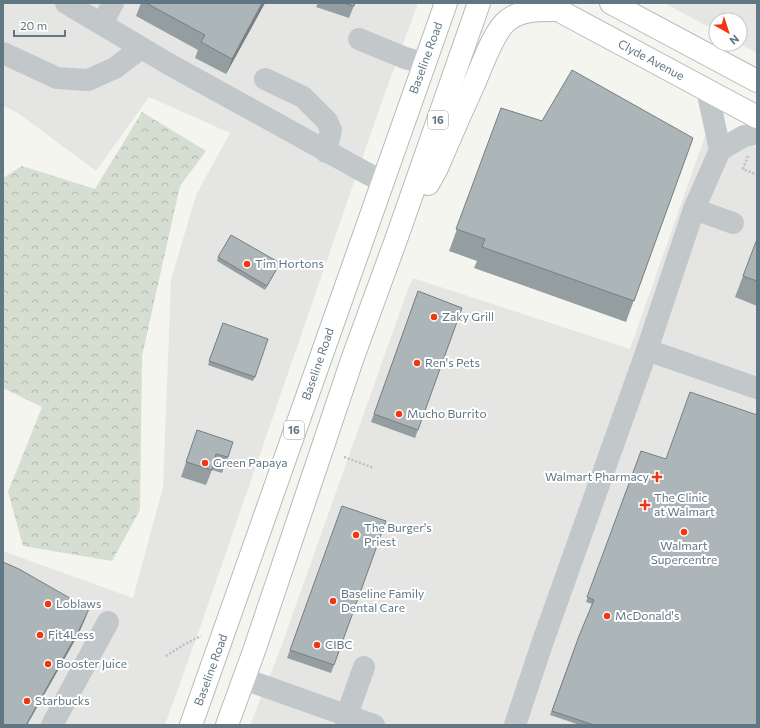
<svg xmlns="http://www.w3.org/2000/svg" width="760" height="728" font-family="Commissioner,sans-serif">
<defs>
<pattern id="forest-crowns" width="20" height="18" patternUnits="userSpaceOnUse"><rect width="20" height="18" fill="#d6ddd1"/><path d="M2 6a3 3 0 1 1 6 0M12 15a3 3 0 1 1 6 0" fill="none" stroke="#b1b8af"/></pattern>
</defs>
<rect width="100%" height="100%" fill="#f5f5f0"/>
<g fill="#e5e6e4">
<path d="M3,3H418L380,107L200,628L165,725H3V551L133,598L163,487L171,280L196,195L230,133L149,97L96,171L18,113L3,106Z"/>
<path d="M664,3H757V53L740,44V20H716V31Z"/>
<path d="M702,121L757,148V725H250L280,650L408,289L413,278L630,349L706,133Z"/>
</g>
<path fill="url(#forest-crowns)" d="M142,112L206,151L180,186L142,356L140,510L112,561L23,546L8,492L42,407L3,388V178L22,166L95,189Z"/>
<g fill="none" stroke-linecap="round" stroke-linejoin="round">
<g stroke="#b5babd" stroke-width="24">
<g id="major">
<path d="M545,3L757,117"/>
<path d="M611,3L757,81"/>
<path d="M428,184L437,168C449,140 461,112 474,84C481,68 494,30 508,20C522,9 541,10 558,10"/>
<path d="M191,725L446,3"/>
<path d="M227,725L254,651L352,360L397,237L479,3"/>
</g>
</g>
<g stroke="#bdc0c2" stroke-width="2.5" stroke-dasharray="2 2" stroke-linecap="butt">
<path d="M748,156L743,169L757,175"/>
<path d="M344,457L374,468"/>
<path d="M166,656L185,644L201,636"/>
</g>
<g stroke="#c2c7c9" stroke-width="22">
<path d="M66,3L167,63L368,174L383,181"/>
<path d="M102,24L113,3"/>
<path d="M359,39L405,58L424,63"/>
<path d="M3,53L57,78L88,80L115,68L141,48"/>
<path d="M265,79L303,97L327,121L331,130L326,152"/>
<path d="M720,150L744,136L757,134"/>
<path d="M694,209L733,223"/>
<path d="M647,350L757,388"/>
<path d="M244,679L374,725"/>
<path d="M52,725L108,622"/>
<path d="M346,725L347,715L364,667"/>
<path d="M515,725L543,641L647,350L694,209L720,150L707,90"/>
</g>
<use href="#major" stroke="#fff" stroke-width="22"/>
</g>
<g fill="#949d9f">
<path d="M141,3H265L226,74L195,58L198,50L136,16Z"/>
<path d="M318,3H355L349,18L316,7Z"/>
<path d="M501,108L542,121L693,138L626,322L474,268L477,261L449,251Z"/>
<path d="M757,239V306L735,297Z"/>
<path d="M218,257L280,263L278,267L265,290L217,261Z"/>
<path d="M418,291L462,308L415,438L371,422Z"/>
<path d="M223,323L255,377L253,381L208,365Z"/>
<path d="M197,430L228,457L222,473L212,470L206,485L181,477Z"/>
<path d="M641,451L757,725H580L550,715L579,636L592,604L586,602Z"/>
<path d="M342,506L386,521L331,673L287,658Z"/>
</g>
<g fill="#787f82">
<path d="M262,3H265L226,74L232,59Z"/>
<path d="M88,613L78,635L27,725H26Z"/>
</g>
<g fill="#acb6b9" stroke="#787f82">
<path d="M146,3H262L232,59L201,42L205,35Z"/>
<path d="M343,3H355L354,6Z"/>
<path d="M572,70L693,138L634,301L482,247L485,239L456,229L501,108L542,121Z"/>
<path d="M231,235L280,263L267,286L218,257Z"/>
<path d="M757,239V281L743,276Z"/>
<path d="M418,291L462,308L418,430L374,414Z"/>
<path d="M223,323L268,339L255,377L209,361Z"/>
<path d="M690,392L757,415V725H594L552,711L579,636L594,600L587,597L641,451L666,459Z"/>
<path d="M197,430L233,442L228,457L216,454L212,470L186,462Z"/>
<path d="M342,506L386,521L334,665L290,650Z"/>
<path d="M3,562L19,569L89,609L79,630L26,725H3Z"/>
</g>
<g fill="#f33512" stroke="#fff" stroke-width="1.5">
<circle cx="247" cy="264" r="4"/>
<circle cx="434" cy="317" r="4"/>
<circle cx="417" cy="363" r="4"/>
<circle cx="399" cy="414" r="4"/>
<circle cx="205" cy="463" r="4"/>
<path d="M655 471h4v4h4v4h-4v4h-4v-4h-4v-4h4z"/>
<path d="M643 499h4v4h4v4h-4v4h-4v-4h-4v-4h4z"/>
<circle cx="684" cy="532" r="4"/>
<circle cx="356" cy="535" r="4"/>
<circle cx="333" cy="601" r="4"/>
<circle cx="48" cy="604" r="4"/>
<circle cx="607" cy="616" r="4"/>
<circle cx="40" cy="635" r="4"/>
<circle cx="317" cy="645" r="4"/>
<circle cx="48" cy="664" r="4"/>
<circle cx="27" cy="701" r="4"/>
</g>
<g text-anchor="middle" stroke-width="4" stroke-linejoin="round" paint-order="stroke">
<g fill="#fff" stroke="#90a0a9" stroke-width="1">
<rect x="428" y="111" width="20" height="18" rx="3"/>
<rect x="284" y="421" width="20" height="18" rx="3"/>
</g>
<g font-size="11" font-weight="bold" fill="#617784">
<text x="438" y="124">16</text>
<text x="294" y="434">16</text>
</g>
<g font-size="12" fill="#617784" stroke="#fff">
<text transform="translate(426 58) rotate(-70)" y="4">Baseline Road</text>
<text transform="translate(651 60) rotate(28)" y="4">Clyde Avenue</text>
<text transform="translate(318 364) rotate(-71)" y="4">Baseline Road</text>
<text transform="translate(211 670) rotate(-70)" y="4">Baseline Road</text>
</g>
<g font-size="12" fill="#617784" stroke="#fff" text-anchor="start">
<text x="255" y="268">Tim Hortons</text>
<text x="442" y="321">Zaky Grill</text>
<text x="425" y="367">Ren's Pets</text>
<text x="407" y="418">Mucho Burrito</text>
<text x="213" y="467">Green Papaya</text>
<text x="649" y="481" text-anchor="end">Walmart Pharmacy</text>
<text x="654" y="502">The Clinic<tspan x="654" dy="14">at Walmart</tspan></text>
<text x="364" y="532">The Burger's<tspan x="364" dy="14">Priest</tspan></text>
<text x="684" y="550" text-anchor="middle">Walmart<tspan x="684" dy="14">Supercentre</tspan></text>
<text x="341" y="598">Baseline Family<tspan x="341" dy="14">Dental Care</tspan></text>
<text x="56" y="608">Loblaws</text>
<text x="615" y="620">McDonald's</text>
<text x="48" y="639">Fit4Less</text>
<text x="325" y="649">CIBC</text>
<text x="56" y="668">Booster Juice</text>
<text x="35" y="705">Starbucks</text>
</g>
</g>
<rect width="760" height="728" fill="none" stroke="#617784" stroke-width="8"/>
<g transform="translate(728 32) rotate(141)"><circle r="19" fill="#ffffff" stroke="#c0c9ce"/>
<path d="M0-3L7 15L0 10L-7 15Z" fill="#f33512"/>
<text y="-6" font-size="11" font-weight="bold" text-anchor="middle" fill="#617784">N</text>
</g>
<path d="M14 30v6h51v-6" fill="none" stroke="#617784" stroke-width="2"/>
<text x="20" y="30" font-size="12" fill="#617784" stroke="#ffffff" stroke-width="3" paint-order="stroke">20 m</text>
</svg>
